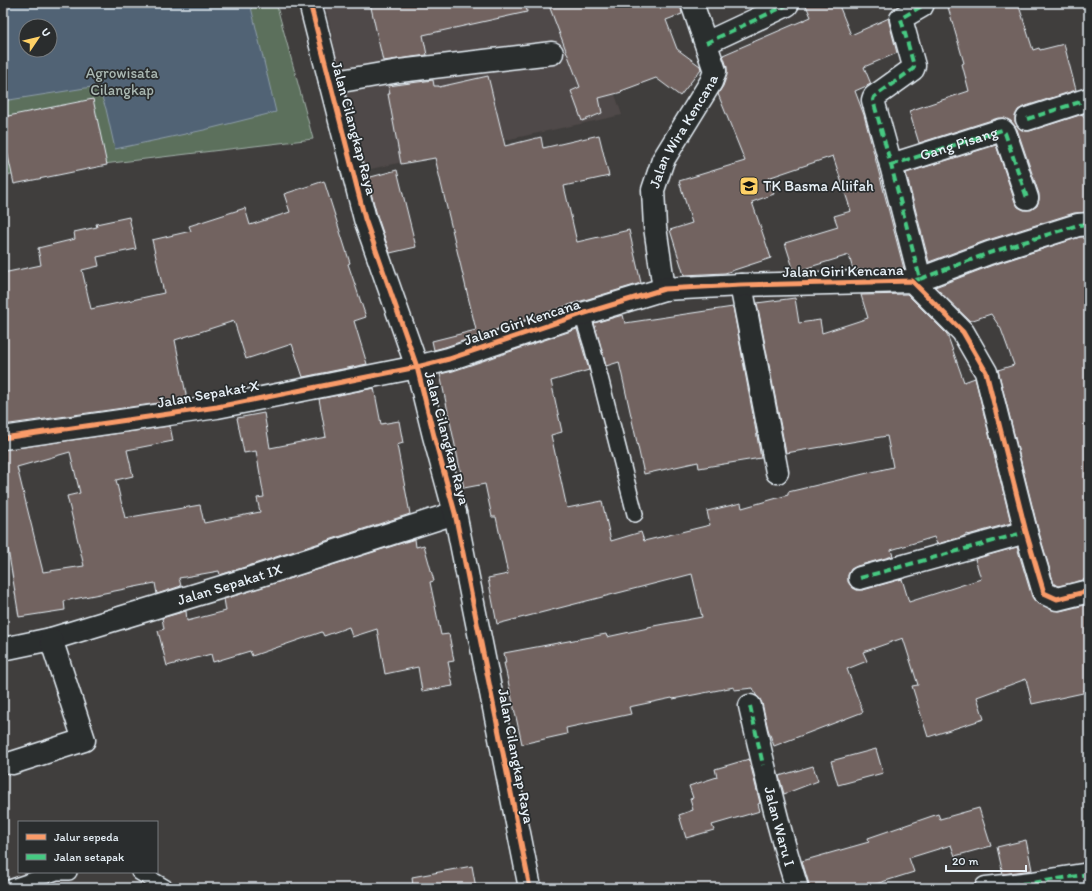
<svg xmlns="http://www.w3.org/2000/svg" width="1092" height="891" font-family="Itim,sans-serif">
<rect width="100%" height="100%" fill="#403e3d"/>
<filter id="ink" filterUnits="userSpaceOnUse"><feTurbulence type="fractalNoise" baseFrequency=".025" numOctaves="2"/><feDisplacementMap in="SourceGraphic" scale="8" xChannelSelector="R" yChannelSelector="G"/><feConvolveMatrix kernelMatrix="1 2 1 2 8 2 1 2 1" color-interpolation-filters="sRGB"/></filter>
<g filter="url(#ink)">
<path fill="#4f4948" d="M325,3H584L622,115L361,171Z"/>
<path fill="#5b705b" stroke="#a2b0aa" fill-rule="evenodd" d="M3,3H276L313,139L3,176ZM26,26H50V50H26Z"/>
<path fill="#516474" stroke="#8d9ca9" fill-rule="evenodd" d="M3,3H250L276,112L204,130L115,149L106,109L98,86L3,101ZM26,26H50V50H26Z"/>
<g fill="#726460" stroke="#e8f1f8" fill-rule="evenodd">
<path d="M370,3H526L527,12L423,35L427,55L383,61Z"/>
<path d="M548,3H680L682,14L666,20L677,49L700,66L701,69L680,96L656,78L621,91L622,92L599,98L602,113L582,121L571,91L580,87Z"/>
<path d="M805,3H838L851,35L889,18V22L897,53L864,67L871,84L855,91L864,115L904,269L853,270L849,255L797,271H794L785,243L838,227L834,216L851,211L833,156L768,178L774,194L752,202L771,258L725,273L684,275L670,230L692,223L679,181L745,161L718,94L723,86L727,75V67L723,55L811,17Z"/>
<path d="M961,3H1018L1033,50L1039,48L1040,50L1064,44L1076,90L1023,107L1018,110L1015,116V122L1019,128L1024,131H1030L1083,114V117L1089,115V212L1074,213L985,241L929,262L906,173L996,145L1015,202L1018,207L1024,210H1031L1037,206L1039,200V194L1017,129L1011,121L1005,118H998L919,143L909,111L969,91L962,64L964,63L948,7Z"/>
<path d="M488,76L505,146L541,137L543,148L599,135L609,176L564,186L577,242L629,230L641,283L578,302L445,347L434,350L432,341L476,330L435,158L401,164L388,94H390L388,86L433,80L434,86H439V87Z"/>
<path d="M93,99L107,165L14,184L3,132V117Z"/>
<path d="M397,170L416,247L390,253L377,215L367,178Z"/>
<path d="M324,181L350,263L348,264L366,317L354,321L367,364L303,377L292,344L246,359L234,321L175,340L187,399L3,425V273L41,265L38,248L75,239L74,232L97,227L96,224L129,217L136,249L97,257L99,266L82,270L91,309L164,293L152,240L191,231L189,226L245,208L250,225L290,212L284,194Z"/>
<path d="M1080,237H1089V579L1058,586L1054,584L1038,529L998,370L1014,365L1001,329L991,314L970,321L935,287L993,265Z"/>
<path d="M907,294L947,334L964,382L975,378L1011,523L968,535L967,534L962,537L937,544L934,537L891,550L893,556L857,566L851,569L848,575V582L852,587L857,590H863L902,579L909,602L981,579L975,559L1017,547L1032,597L1035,601L1052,610L1060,611L1089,604V690L1083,691V693L1032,704L1026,679L977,697L984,719L928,737L912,686L918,685L903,638L863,652L867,661L847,669L863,712L774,746L768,729L762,703L759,698L756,695L753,688L734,690V687L673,699L672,698L629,707L631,714L566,728L567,734L522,744L504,663H506L504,653L606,634L607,637L648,628V627L702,617L692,574L497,624L488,578L508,574L496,517H492L485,484L464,488L440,374L453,371L577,329L589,370L551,381L562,432L551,435L567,508L602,501L611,541L641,532L644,541L710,525L707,511L741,503L742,508L788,495V492L893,467L887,436L786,453L757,303L795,298L799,323L820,320L822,333L868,318L861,295Z"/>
<path d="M733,307L761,458L699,468L698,462L644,474L619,362L606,366L594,323L623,315L625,323Z"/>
<path d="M374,388L381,424L399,421L403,443L397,445L410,514L220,575L219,571L179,578L181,586L157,594L155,583L64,601L65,610L19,617L8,549L3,550V450L170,426L173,441L127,450L133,476L116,480L125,518L200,505L204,523L260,512L257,498L264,497L256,451L244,453L237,418L264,413L270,448L326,437L319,399ZM70,452L80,493L67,496L84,566L43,572L17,467Z"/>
<path d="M415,539L416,547L424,545L434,581L430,582L441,635L449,634L454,661L448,662L453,686L422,691L418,667L385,674L377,629L352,637L349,627L324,636L322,632L252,656L250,651L213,662L211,654L167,666L158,631L164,629L162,618L186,611L187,621L226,611L224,599Z"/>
<path d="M876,749L883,773L838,785L831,761Z"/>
<path d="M749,759L760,803L758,804L760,811L712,825L714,830L686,838L679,815L693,810L690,799L693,798L689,786L717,777L715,769Z"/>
<path d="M813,766L818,781L784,794L779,776Z"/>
<path d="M979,808L991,846L955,856L951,845L909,858L914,872L863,888H809V884L802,861L869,842L868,838L938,814L940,819Z"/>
<path d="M1026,840L1032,870L1003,874L997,847Z"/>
<path d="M472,866L476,888H413L412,877Z"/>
</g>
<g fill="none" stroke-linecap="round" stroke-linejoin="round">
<g stroke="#e8f1f8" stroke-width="18">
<g id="lane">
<path d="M582,314L592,346L635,514"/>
<path d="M139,872L166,888"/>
<path d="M9,888L57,872H69"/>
</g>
</g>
<g stroke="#e8f1f8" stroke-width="25">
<g id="street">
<path d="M706,43L787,5L788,3"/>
<path d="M330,83L399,71L552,53"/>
<path d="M1027,119L1089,99"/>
<path id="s1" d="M891,165L1002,130L1005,133L1027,198"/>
<path d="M920,279L989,253L1078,225L1089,224"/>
<path d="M912,281L920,279L891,165L873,100L874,97L913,69L914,66L901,19L903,17L922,6L923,3"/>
<path d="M741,285L777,472"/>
<path id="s2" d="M664,289L655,227L653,190L663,160L711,82L715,71L692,3"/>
<path d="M3,438L217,407L417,367L449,359L582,314L664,289L741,285L912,281L963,332L986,372L1026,532L1044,593L1057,599L1089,591"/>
<path d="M860,578L1026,532"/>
<path id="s3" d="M3,649L51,639L258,576L455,513"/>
<path id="s4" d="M750,706C764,767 778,828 797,888"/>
<path d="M12,763L84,740L51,639"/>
<path d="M986,888L1032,883L1089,874"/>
</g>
</g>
<g stroke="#e8f1f8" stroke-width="25">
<path id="secondary" d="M310,3L365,219L417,367L434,436L455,513L530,888"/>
</g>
<use href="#lane" stroke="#2a2d2e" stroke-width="15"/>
<use href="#street" stroke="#2a2d2e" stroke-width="22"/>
<use href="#secondary" stroke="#2a2d2e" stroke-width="22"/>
<g stroke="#46c982" stroke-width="4" stroke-dasharray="8 4" stroke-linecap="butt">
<path d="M706,43L787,5L788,3"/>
<path d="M1027,119L1089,99"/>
<path d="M891,165L1002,130L1005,133L1027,198"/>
<path d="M920,279L989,253L1078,225L1089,224"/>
<path d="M912,281L920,279L891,165L873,100L874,97L913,69L914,66L901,19L903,17L922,6L923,3"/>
<path d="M860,578L1026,532"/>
<path d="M3,643L5,649"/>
<path d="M750,706L763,765"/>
<path d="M986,888L1032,883L1089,874"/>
</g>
<g stroke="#2a2d2e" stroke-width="8">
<g id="cycleway">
<path d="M310,3L365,219L417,367L434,436L455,513L530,888"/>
<path d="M3,438L217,407L417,367L449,359L582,314L664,289L741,285L912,281L963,332L986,372L1026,532L1044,593L1057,599L1089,591"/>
</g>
</g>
<use href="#cycleway" stroke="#fa9b69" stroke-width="5"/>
</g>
</g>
<defs>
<g id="school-square" transform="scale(1)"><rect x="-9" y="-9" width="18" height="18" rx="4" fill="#ffd166" stroke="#2a2d2e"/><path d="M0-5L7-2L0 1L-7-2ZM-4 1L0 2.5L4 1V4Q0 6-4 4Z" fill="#111"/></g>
</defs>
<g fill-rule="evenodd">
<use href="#school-square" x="749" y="186"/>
</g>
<g text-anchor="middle" stroke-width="3.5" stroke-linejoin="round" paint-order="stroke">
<g font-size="15" fill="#a9b7b1" stroke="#2a2d2e">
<text x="122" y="78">Agrowisata<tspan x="122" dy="17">Cilangkap</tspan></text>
</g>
<g font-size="15" fill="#e8f1f8" stroke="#2a2d2e">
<text transform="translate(354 128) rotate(75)" y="5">Jalan Cilangkap Raya</text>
<text dy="5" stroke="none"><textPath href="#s2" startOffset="166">Jalan Wira Kencana</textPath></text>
<text dy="5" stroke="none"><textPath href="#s1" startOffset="71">Gang Pisang</textPath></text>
<text transform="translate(843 271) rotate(-1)" y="5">Jalan Giri Kencana</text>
<text transform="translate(522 322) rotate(-18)" y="5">Jalan Giri Kencana</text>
<text transform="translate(208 394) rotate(-10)" y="5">Jalan Sepakat X</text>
<text transform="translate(447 438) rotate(75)" y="5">Jalan Cilangkap Raya</text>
<text dy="5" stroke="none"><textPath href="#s3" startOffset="236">Jalan Sepakat IX</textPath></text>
<text transform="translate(516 756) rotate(79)" y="5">Jalan Cilangkap Raya</text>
<text dy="5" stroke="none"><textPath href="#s4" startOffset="124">Jalan Waru I</textPath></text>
</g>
<g font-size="15" fill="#e8f1f8" stroke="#2a2d2e" text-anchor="start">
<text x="763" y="191">TK Basma Aliifah</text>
</g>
</g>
<rect width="1092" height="891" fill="none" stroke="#2a2d2e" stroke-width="16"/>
<rect x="8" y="8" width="1076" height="875" fill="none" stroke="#e8f1f8" stroke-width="1.5" filter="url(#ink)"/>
<rect x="18" y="821" width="140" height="52" fill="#2a2d2e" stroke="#767b7f"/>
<rect x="26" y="834" width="20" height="6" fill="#fa9b69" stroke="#767b7f"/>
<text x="54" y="841" font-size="12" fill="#e8f1f8">Jalur sepeda</text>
<rect x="26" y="854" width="20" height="6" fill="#46c982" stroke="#767b7f"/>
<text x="54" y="861" font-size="12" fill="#e8f1f8">Jalan setapak</text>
<g transform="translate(38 38) rotate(55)"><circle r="19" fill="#2a2d2e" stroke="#767b7f"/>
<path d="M0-3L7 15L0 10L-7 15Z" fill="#ffd166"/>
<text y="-6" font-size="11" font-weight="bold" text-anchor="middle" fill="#e8f1f8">U</text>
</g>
<path d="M946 865v6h80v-6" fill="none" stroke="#e8f1f8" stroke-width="2"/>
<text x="952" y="865" font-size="12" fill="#e8f1f8" stroke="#2a2d2e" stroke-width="3" paint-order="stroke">20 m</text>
</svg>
